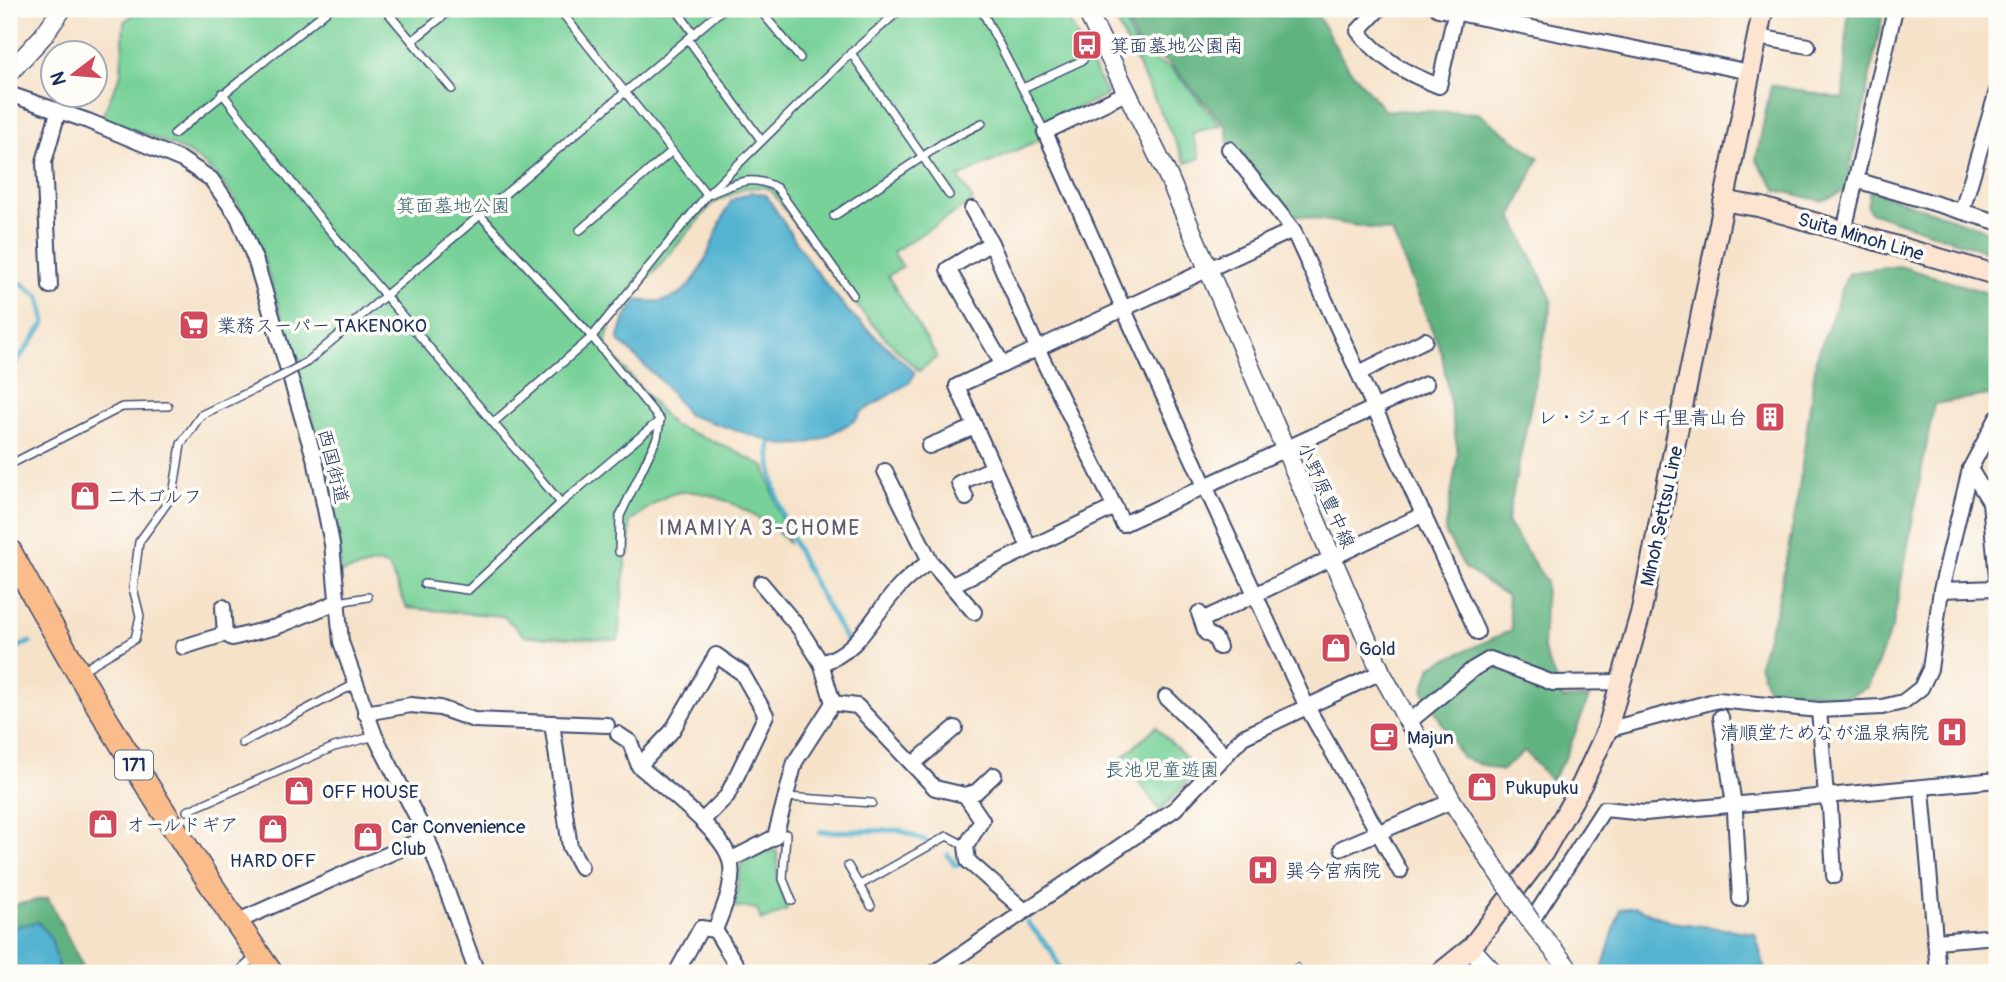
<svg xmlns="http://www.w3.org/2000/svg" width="2006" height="982" font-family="Pangolin,'Klee One',sans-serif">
<rect width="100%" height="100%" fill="#fdfcf7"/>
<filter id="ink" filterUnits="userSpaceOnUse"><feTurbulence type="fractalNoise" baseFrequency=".0143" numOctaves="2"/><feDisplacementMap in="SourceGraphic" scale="14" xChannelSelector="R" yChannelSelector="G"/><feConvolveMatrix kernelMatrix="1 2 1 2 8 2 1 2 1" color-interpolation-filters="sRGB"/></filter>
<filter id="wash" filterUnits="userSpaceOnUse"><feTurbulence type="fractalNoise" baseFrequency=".00686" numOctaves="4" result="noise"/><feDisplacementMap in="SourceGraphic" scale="28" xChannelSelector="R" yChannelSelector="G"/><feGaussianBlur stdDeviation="1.57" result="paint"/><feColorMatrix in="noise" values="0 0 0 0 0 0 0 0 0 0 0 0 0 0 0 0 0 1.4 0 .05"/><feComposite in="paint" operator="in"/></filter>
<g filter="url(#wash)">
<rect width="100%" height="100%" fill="#f6e2c9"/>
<g fill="#77d198" stroke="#49807b" stroke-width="2">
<path d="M133,9H1063L1107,95L1036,128L1041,139L959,177L973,201L893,252L903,267L888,276L937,357L919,371C857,315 819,257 771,190L762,187L744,188L712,204L610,324L605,346L672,425L727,447L765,467L789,544C768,518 706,483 672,494C657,499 643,513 630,521V553L626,556L618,640L525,636L503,616L407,608L389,567L378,563L340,573C341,499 314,424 292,354C273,293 261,223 215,174C187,144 138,133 101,119L121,74L124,22L133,15Z"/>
<path d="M1110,9H1121L1132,41L1149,58L1171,68L1221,125L1192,133L1200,158L1186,163Z"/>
<path d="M1156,727L1198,770L1160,811L1122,758Z"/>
<path d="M770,849L777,852L778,884L787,910L761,921L757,909L735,907L740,866Z"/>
</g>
<g fill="#61b380" stroke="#3e716f" stroke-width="2">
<path d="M1123,9H1314L1346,65L1384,110L1478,113L1539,158L1512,216L1552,300L1507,522L1546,581L1543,648L1563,699L1589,697L1566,756L1551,781L1525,751L1501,771L1462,758L1423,690L1431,666L1512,630L1507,596L1465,568L1445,532L1458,453L1442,354L1392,232L1283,213L1229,149L1226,126L1171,65L1135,41Z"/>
<path d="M1848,9H1884L1846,190L1822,201L1777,190L1756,160L1771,85L1843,99Z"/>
<path d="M1870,190L1997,234V255L1870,212L1867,206Z"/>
<path d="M1899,266L1997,296V399L1988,395L1934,404L1893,625L1868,687L1847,697L1767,688L1759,664L1777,607L1797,503L1816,360L1848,273Z"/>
<path d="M48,898L86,973H9V906Z"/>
</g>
<g fill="#52b3d0" stroke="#367197" stroke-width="2">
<path d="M751,192L766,195L811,265L848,311L915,373L910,382L860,413L856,420L821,439L805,444L783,445L688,415L663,383L618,340L625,318L637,300C703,313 706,242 732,200Z"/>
<path d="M1635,907L1671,922L1755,933L1766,973H1601L1620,909Z"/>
<path d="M38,922L51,938L60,973H9V938L14,927Z"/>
</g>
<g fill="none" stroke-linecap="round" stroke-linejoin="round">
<g stroke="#52b3d0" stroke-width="5">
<path d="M9,170L12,181L15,279L40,297L45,323L9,372"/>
<path d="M770,443C768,511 814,583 847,641"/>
<path d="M9,651L30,642"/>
<path d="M820,832L899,830L926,841"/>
<path d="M948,855L955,865L963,864"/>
<path d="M1027,922L1051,950L1062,973"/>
</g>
</g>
</g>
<g filter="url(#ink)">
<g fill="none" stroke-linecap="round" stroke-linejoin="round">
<g stroke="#3c4a6e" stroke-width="10">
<g id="service">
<path d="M385,9L452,89"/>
<path d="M559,9L707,195C735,184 749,173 777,188L853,295"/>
<path d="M676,9L694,34"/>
<path d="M759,9L800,58"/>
<path d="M981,9L1045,132"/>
<path d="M688,39L761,140"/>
<path d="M412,41L452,9"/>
<path d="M851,53L949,195"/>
<path d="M1023,88L1083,60"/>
<path d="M222,93L322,221L561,503"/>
<path d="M174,134L329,9"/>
<path d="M834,216L943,143L982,123"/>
<path d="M580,230L672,151"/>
<path d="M307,362L723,9"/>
<path d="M494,422L592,337L707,195L851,53L901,9"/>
<path d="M9,465L122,407L168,406"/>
<path d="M619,552L620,516L657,438L660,421"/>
<path d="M424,584L468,590L561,503L660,420L592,337L481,216"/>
<path d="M338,602L368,597"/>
<path d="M81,671L135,639L140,616L133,588L139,542L173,495L181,444L201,415L276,379"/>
<path d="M242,743L355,684"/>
<path d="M786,797L872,803"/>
<path d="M187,811L334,747L375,736"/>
<path d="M776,836L786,834L783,879L792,901"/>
<path d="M848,866L871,906"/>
<path d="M860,885L947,836L966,846"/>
<path d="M1297,968L1300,973"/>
<path d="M237,973L255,957"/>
</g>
</g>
<g stroke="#3c4a6e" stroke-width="18">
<g id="minor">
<path d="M1379,9L1358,31C1382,60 1405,73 1439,86L1455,14"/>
<path d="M1438,9L1750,72"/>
<path d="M1758,37L1808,46"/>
<path d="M1128,92L1045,132L1124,310L1307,707L1400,871"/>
<path d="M9,94L88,121L182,160L211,179L238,217L256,262L316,464L332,544L341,642L375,736L427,837L477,973"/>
<path d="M1229,149L1293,230L1477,632"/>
<path d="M1856,180L1997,222"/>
<path d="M972,209L991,243"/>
<path d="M1962,211L1997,91"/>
<path d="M1844,231L1895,9"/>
<path d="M50,286L44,162L58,112"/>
<path d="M1003,365L948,269L991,243L1038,350L1123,524L1426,384"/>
<path d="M1359,373L1425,340"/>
<path d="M929,446L975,427"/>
<path d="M1970,469L1990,502L1997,578"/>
<path d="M885,471L930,561L974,612"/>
<path d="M966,498L959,483L993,468"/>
<path d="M1029,547L957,386L1293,230"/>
<path d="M930,561C920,569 909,576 901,585C873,613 861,652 821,663L833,703L857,706L935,788L965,795L976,792L994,775"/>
<path d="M761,583L799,628L821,663"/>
<path d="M952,585L1115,507"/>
<path d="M1941,590L1997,588"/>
<path d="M223,607L225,634"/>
<path d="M1199,613L1206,633L1215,638L1219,647"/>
<path d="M1202,620L1424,514"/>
<path d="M183,647L225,634L232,638L276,627L337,602"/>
<path d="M1166,697L1224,754"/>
<path d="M1819,710L1826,796L1830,807L1834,876"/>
<path d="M365,713L411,705L440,708L474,720L607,725"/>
<path d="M1721,717L1735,812L1740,899"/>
<path d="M1409,722L1473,669L1490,659L1553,683L1621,682"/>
<path d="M552,723L570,847L581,867"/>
<path d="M1607,730L1718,700L1819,710L1882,707L1903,702L1921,688L1930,669L1941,590L1970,469L1997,418"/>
<path d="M618,734L630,742L639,766"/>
<path d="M913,764L955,728"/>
<path d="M1922,790L1938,973"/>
<path d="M965,795L982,820L966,846L968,861L1025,911"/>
<path d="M703,820L727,796L766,715L742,673L716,655L672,731L639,766C662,786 723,832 730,860C736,883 723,909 715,930L741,973"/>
<path d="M1342,848L1452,801"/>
<path d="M730,860L775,837L795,762L833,703"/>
<path d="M236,922L427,837"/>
<path d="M1531,922L1604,809L1645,813L1997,780"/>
<path d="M1936,941L1997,936"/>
<path d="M676,973L701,928L715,930"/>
<path d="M934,973L1175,809L1243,737L1381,672"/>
</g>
</g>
<g stroke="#3c4a6e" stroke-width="21">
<g id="tertiary">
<path d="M1086,9L1169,178L1381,672L1452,801L1497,871"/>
<path d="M9,73L43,36L62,9"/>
<path d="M1531,922L1572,973"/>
<path d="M1471,948L1494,973"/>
</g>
</g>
<g stroke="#3c4a6e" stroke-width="23">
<g id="secondary">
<path d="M1724,201L1760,207L1997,275"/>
<path d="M1440,973L1471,948L1543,853L1582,784L1607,730L1641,612L1763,9"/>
</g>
</g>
<g stroke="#3c4a6e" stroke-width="26">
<path id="trunk" d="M9,550C88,696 177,837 271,973"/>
</g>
<use href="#service" stroke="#fff" stroke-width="7"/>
<use href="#minor" stroke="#fff" stroke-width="14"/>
<use href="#tertiary" stroke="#fff" stroke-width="18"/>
<use href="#secondary" stroke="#fde4d1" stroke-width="19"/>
<use href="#trunk" stroke="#fabc8b" stroke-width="23"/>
<g stroke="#3c4a6e" stroke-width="10" stroke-linecap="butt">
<path id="service-bridge" d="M276,379L307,362"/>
</g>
<g stroke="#3c4a6e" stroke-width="21" stroke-linecap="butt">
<path id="tertiary-bridge" d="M1497,871L1531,922"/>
</g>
<use href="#service-bridge" stroke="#fff" stroke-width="7"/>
<use href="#tertiary-bridge" stroke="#fff" stroke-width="18"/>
</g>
</g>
<defs>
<g id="bus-square" transform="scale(1.575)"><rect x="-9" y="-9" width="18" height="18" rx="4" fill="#d1495b" stroke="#fdfcf7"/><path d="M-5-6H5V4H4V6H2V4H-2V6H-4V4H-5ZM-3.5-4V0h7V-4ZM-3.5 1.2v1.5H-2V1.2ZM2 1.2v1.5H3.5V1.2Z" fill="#fff"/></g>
<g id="supermarket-square" transform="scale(1.575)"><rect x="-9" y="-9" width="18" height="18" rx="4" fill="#d1495b" stroke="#fdfcf7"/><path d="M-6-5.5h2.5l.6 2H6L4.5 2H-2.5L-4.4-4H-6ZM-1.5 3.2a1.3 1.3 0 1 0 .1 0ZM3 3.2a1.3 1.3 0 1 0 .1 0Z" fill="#fff"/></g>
<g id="building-square" transform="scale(1.575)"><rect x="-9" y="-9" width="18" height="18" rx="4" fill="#d1495b" stroke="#fdfcf7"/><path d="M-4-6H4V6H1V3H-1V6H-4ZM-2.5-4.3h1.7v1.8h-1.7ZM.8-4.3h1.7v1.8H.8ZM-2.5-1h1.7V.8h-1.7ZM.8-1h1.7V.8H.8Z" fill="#fff"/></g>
<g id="shop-square" transform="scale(1.575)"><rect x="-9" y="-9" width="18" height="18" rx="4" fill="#d1495b" stroke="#fdfcf7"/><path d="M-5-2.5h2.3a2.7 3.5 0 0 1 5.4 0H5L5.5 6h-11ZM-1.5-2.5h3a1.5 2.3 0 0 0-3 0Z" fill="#fff"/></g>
<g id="hospital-square" transform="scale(1.575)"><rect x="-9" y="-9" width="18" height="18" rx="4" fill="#d1495b" stroke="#fdfcf7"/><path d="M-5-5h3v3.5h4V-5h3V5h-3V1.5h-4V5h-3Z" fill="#fff"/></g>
<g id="cafe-square" transform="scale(1.575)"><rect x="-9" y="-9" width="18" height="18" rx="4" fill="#d1495b" stroke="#fdfcf7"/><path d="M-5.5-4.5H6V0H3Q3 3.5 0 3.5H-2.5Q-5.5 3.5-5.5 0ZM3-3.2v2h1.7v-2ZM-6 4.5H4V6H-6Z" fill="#fff"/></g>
</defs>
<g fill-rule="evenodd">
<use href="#bus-square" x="1087" y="45"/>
<use href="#supermarket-square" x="194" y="325"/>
<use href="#building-square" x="1770" y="417"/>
<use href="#shop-square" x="85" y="496"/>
<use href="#shop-square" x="1336" y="648"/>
<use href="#hospital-square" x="1952" y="732"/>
<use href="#cafe-square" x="1384" y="737"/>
<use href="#shop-square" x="1482" y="787"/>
<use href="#shop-square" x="299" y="791"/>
<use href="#shop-square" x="103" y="824"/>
<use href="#shop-square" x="273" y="829"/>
<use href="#shop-square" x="368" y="837"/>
<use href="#hospital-square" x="1263" y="870"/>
</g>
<g text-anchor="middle" stroke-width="7" stroke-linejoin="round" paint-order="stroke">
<rect fill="#fdfcf7" stroke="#5f6c8c" stroke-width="2" x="115" y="750.5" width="38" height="29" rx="5"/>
<g font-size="18" font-weight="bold" fill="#1b2f5e">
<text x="134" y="771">171</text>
</g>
<g font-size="19" fill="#1b2f5e" stroke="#fdfcf7" text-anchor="start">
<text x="1110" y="52">箕面墓地公園南</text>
<text x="217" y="332">業務スーパー TAKENOKO</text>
<text x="1747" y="424" text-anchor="end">レ・ジェイド千里青山台</text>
<text x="108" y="503">二木ゴルフ</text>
<text x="1359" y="655">Gold</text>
<text x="1929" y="739" text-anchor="end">清順堂ためなが温泉病院</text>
<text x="1407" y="744">Majun</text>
<text x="1505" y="794">Pukupuku</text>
<text x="322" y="798">OFF HOUSE</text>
<text x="126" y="831">オールドギア</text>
<text x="391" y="833">Car Convenience<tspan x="391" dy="22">Club</tspan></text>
<text x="273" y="867" text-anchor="middle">HARD OFF</text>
<text x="1286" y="877">巽今宮病院</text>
</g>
<g font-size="19" fill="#37606f" stroke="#fdfcf7">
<text x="453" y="212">箕面墓地公園</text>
<text x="1162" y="776">長池児童遊園</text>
</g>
<g font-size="19" fill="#1b2f5e" stroke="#fdfcf7">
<text transform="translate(1861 236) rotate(16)" y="7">Suita Minoh Line</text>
<text transform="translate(334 466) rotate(76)" y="7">西国街道</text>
<text transform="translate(1327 495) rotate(66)" y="7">小野原豊中線</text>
<text transform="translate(1661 516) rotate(-78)" y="7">Minoh Settsu Line</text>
</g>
<g font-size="21" letter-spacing="2" fill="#625a71" stroke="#fdfcf7">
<text x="760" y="535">IMAMIYA 3-CHOME</text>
</g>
</g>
<rect width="2006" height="982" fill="none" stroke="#fdfcf7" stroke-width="35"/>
<g transform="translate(74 74) rotate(254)"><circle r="33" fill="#fdfcf7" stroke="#a3aaba" stroke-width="2"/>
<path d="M0-5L12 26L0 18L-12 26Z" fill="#d1495b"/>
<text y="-10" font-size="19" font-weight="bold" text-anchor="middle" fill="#1b2f5e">N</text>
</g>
</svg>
